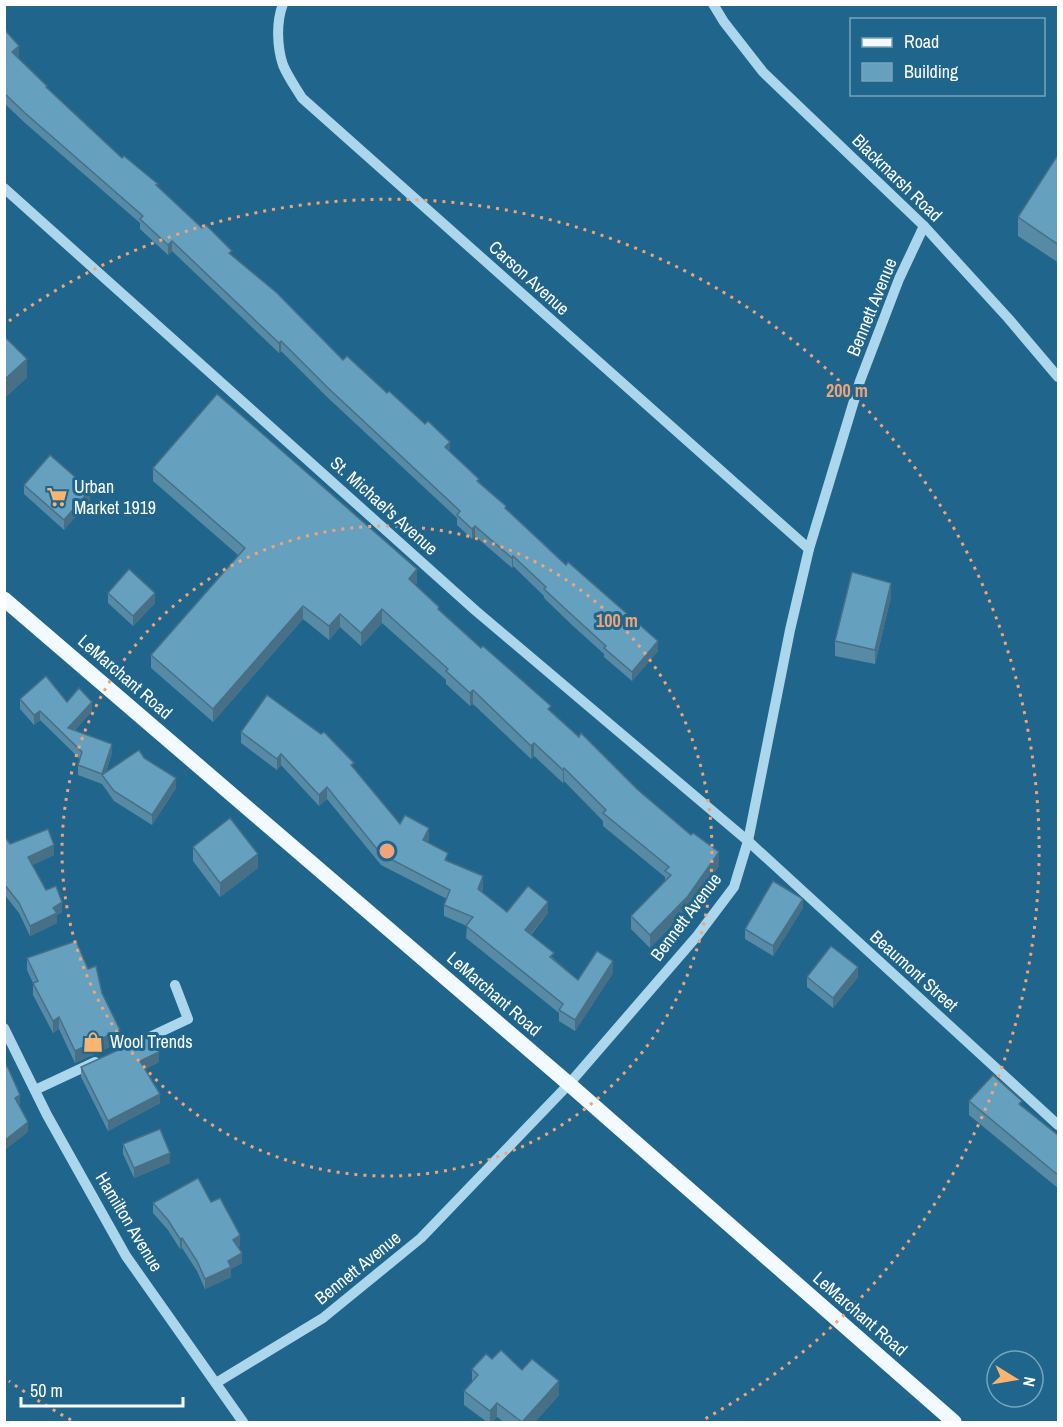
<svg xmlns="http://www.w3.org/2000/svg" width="1063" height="1427" font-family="'Archivo Narrow',sans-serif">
<rect width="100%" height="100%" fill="#1f658c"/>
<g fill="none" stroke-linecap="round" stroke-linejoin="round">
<g stroke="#acd6ec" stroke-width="10">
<path d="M283,4C276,22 277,47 283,65C288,77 296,88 302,98L809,549"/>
<path d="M713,4L724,22L763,72L924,226L1008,318L1058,377"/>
<path d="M4,188L476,611L748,841L1058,1125"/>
<path d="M4,1028L47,1115L126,1256L243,1422"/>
<path d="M139,1042L188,1019L175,985"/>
<path d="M35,1090L95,1062"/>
<path d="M216,1383L323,1318L421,1238L569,1084L697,936L734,887L748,841L790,630L809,549L860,381L899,279L924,226"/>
</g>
<path stroke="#f2f9ff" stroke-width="15" d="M4,599L569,1084L954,1422"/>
</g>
<g fill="#578aa4">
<path d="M4,29L19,56L17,58L47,88L122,158L158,187L343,360L450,452L506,509L658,651L632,681L604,657V654L572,625L544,598V596L513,566L512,568L475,536L472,539L457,525V518L327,397L281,351L279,353L172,251L168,255L140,229V223L25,123L4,103Z"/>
<path d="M1059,153V263L1018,236V217Z"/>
<path d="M153,468L417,583L415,585L439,610L638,790L719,866L688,909L650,948L631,929V916L665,881V877L603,826V821L564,781L563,783L534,756L531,759L473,704L470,706L446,684V680L382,623L361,646L340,627L329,640L303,619L213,722L151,668V655L238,555L153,481Z"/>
<path d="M24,485L90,500L64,530L24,494Z"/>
<path d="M108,593L155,603L133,626L108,603Z"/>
<path d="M891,597L875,664L835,656V641Z"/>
<path d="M20,699L67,702L92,711L75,730L112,753L106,772L144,758L176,788L152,825L114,801L102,784L78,775V765L80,759L40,720L34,725L20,709Z"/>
<path d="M241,732L354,768L400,824L429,839L427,843L448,861L483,887L482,892L507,912L548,913L531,935L554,959L578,980L613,973L575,1031L559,1021V1013L466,938L467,926L444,916V905L447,899L381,865L327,799L319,806L281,765L277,770L241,743Z"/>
<path d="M4,835L10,844L54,855L32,865L46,890L62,912L57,915V923L30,936L19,913L4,894Z"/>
<path d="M193,847L258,868L220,897L193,861Z"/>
<path d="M803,908L773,956L745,939V929Z"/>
<path d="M27,958L88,969L102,993L120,1042L75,1063L59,1029L53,1033L33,995V983L27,970Z"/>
<path d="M807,977H858L833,1008L807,987Z"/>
<path d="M159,1062L145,1069L160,1103L108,1131L81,1077V1067Z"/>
<path d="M969,1101L1022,1106L1059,1136V1189L969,1115Z"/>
<path d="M123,1144L170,1163L134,1178L123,1154Z"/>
<path d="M211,1202L240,1245L238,1247L242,1263L231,1269V1277L205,1289L197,1271L182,1248L180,1249L168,1230L153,1213V1203Z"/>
<path d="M492,1359L522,1370L559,1395L535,1422H504L497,1417L492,1422H487L464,1405V1391L472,1381V1369Z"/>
</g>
<g fill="#477086">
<path d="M19,46V56L12,62V52Z"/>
<path d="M172,241V251L168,255V245Z"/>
<path d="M281,341V351L279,353V343Z"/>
<path d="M27,359V378L4,399V380Z"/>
<path d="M450,442V451L445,447Z"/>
<path d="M90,490V500L64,530V520Z"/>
<path d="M475,526V536L472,539V529Z"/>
<path d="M513,556V566L512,568V558Z"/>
<path d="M417,569V583L409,592V579Z"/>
<path d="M891,583V597L875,664V650Z"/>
<path d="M155,593V603L133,626V616Z"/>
<path d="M303,606V619L213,722V709Z"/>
<path d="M382,609V623L361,646V633Z"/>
<path d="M340,614V627L329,640V626Z"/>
<path d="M658,641V651L632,681V672Z"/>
<path d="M473,690V704L470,706V693Z"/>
<path d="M92,702V711L68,738V728Z"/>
<path d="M40,711V720L34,725V715Z"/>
<path d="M534,743V756L531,759V746Z"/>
<path d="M112,744V753L104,778L102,774Z"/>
<path d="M281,754V765L277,770V759Z"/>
<path d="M564,768V781L563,783V770Z"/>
<path d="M176,778V788L152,825V815Z"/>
<path d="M327,787V799L319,806V795Z"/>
<path d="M429,828V839L423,851V840Z"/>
<path d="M54,845V855L28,867V857Z"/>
<path d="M719,852V866L688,909L650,948V935Z"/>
<path d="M258,854V868L220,897V883Z"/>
<path d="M483,876V887L478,900V889Z"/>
<path d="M803,899V908L773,956V946Z"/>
<path d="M62,902V912L57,915V923L30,936V926Z"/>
<path d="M548,902V913L525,941V930Z"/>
<path d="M613,961V973L575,1031V1020Z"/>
<path d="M858,967V977L833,1008V998Z"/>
<path d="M59,1017V1029L53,1033V1021Z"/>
<path d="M120,1030V1042L75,1063V1051Z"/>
<path d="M159,1052V1062L140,1071V1061Z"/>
<path d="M160,1094V1103L108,1131V1121Z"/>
<path d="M20,1095V1105L15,1108V1098Z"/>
<path d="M28,1122V1132L4,1151V1141Z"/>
<path d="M170,1153V1163L134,1178V1168Z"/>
<path d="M240,1235V1245L233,1249V1240Z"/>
<path d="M182,1238V1248L180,1249V1239Z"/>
<path d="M242,1253V1263L231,1269V1277L205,1289V1279L228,1261Z"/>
<path d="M559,1381V1395L535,1422H522Z"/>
<path d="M497,1403V1417L492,1422H490V1411Z"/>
</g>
<g fill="#65a0bf" stroke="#477086" stroke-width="1.5">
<path d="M4,29L19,46L12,52L47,86L46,87L122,158L124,156L158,184L156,185L202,228L206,225L232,251L229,253L277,293L343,360L347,356L387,393L389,391L425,424L428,421L450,442L445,447L479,479L477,481L506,506L505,508L566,565L568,562L658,641L632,672L604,648L606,646L572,615L544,589L546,587L513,556L512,558L475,526L472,529L457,515L460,511L327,387L281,341L279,343L172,241L168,245L140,219L143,216L25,113L4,93Z"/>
<path d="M1059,153V245L1018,217Z"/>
<path d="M4,336L27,359L4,380Z"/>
<path d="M217,394L417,569L409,579L439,607L438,609L481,648L483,646L551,706L548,709L579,737L581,733L638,790L691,835L693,833L719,852L688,896L650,935L631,916L671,875L665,871L669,867L603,813L606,810L564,768L563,770L534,743L531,746L473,690L470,693L446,671L448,669L382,609L361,633L340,614L329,626L303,606L213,709L151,655L245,548L153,468Z"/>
<path d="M50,455L90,490L64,520L24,485Z"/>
<path d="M129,569L155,593L133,616L108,593Z"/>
<path d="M852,572L891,583L875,650L835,641Z"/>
<path d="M46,676L67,702L79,688L92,702L68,728L112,744L102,774L78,765L82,752L40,711L34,715L20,699Z"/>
<path d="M267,695L321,734L324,732L354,763L351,765L400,824L405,815L429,828L423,840L448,853L445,860L483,876L478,889L507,912L528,886L548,902L525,930L554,953L550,957L578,980L597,951L613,961L575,1020L559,1010L563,1004L466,926L473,917L444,905L450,890L381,854L327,787L319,795L281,754L277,759L241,732Z"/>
<path d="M139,750L144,758L176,778L152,815L114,791L102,775Z"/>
<path d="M230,818L258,854L220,883L193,847Z"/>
<path d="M48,829L54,845L28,857L46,890L56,886L62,902L53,908L57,913L30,926L19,903L4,884V835L10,844Z"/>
<path d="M773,881L803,899L773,946L745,929Z"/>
<path d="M76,941L88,969L96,966L102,993L120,1030L75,1051L59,1017L53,1021L33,983L38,981L27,958Z"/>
<path d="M831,946L858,967L833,998L807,977Z"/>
<path d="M151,1035L159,1052L140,1061L160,1094L108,1121L81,1067Z"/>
<path d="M4,1062L8,1068L20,1095L15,1098L28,1122L4,1141Z"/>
<path d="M993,1075L1022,1101L1019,1104L1059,1136V1176L969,1101Z"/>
<path d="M160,1129L170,1153L134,1168L123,1144Z"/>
<path d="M198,1178L211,1202L220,1198L240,1235L233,1240L242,1253L228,1261L231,1267L205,1279L197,1261L182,1238L180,1239L168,1220L153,1203Z"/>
<path d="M501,1350L522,1370L532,1359L559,1381L522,1422L497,1403L490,1411L464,1391L478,1375L472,1369L486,1354L492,1359Z"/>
</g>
<g fill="none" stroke="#f2a479" stroke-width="3" stroke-dasharray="3 6">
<circle cx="387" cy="851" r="325"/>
<path d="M71 1420A651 651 0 0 1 9 1381M9 321A651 651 0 1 1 703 1420"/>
</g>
<defs>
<g id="supermarket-bare" transform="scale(1.62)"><path d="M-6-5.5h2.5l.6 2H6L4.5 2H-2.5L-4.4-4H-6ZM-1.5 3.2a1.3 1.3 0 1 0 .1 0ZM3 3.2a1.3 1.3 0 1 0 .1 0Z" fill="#fab46d" stroke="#1f658c" stroke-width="2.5" paint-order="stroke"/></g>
<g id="shop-bare" transform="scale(1.62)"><path d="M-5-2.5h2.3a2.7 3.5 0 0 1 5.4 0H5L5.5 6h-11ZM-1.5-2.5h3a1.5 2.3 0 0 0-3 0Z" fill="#fab46d" stroke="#1f658c" stroke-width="2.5" paint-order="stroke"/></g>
</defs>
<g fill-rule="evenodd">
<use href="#supermarket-bare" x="57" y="497"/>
<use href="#shop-bare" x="93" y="1042"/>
</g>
<g text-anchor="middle" stroke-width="6" stroke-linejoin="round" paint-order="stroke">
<g font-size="18" fill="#fff" stroke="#1f658c">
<text transform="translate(897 178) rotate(44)" y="6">Blackmarsh Road</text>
<text transform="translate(529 278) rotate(42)" y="6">Carson Avenue</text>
<text transform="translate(872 307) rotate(-68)" y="6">Bennett Avenue</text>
<text transform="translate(384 506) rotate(42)" y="6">St. Michael's Avenue</text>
<text transform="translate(125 677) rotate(41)" y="6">LeMarchant Road</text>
<text transform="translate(686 917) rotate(-53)" y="6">Bennett Avenue</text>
<text transform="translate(914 971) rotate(42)" y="6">Beaumont Street</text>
<text transform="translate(494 994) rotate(41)" y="6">LeMarchant Road</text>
<text transform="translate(129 1222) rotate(59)" y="6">Hamilton Avenue</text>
<text transform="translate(358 1268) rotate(-39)" y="6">Bennett Avenue</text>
<text transform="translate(860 1314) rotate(41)" y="6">LeMarchant Road</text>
</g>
<g font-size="18" fill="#fff" stroke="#1f658c" text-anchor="start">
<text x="74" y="493">Urban<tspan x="74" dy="21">Market 1919</tspan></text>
<text x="110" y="1048">Wool Trends</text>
</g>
</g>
<circle cx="387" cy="851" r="9" fill="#f2a479" stroke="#1f658c" stroke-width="3"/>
<g font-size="18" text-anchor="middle" font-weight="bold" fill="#f2a479" stroke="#1f658c" stroke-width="6" stroke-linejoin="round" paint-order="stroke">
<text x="847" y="397">200 m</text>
<text x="617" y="627">100 m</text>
</g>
<rect width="1063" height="1427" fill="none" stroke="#ffffff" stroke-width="12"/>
<rect x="850" y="18" width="195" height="78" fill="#1f658c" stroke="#79a3ba" stroke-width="1.5"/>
<rect x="862" y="38" width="30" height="9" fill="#f2f9ff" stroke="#79a3ba" stroke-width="1.5"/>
<text x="904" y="48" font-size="18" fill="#ffffff">Road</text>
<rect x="862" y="63" width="30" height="18" fill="#65a0bf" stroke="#79a3ba" stroke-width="1.5"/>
<text x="904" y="78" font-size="18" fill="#ffffff">Building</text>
<g transform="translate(1015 1379) rotate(101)"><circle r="28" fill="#1f658c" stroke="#79a3ba" stroke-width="1.5"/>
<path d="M0-4.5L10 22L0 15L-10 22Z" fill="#fab46d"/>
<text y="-9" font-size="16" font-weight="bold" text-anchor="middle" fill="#ffffff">N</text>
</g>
<path d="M21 1397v9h162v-9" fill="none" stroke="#ffffff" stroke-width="3"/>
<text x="30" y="1397" font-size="18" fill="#ffffff" stroke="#1f658c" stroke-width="4.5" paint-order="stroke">50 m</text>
</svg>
